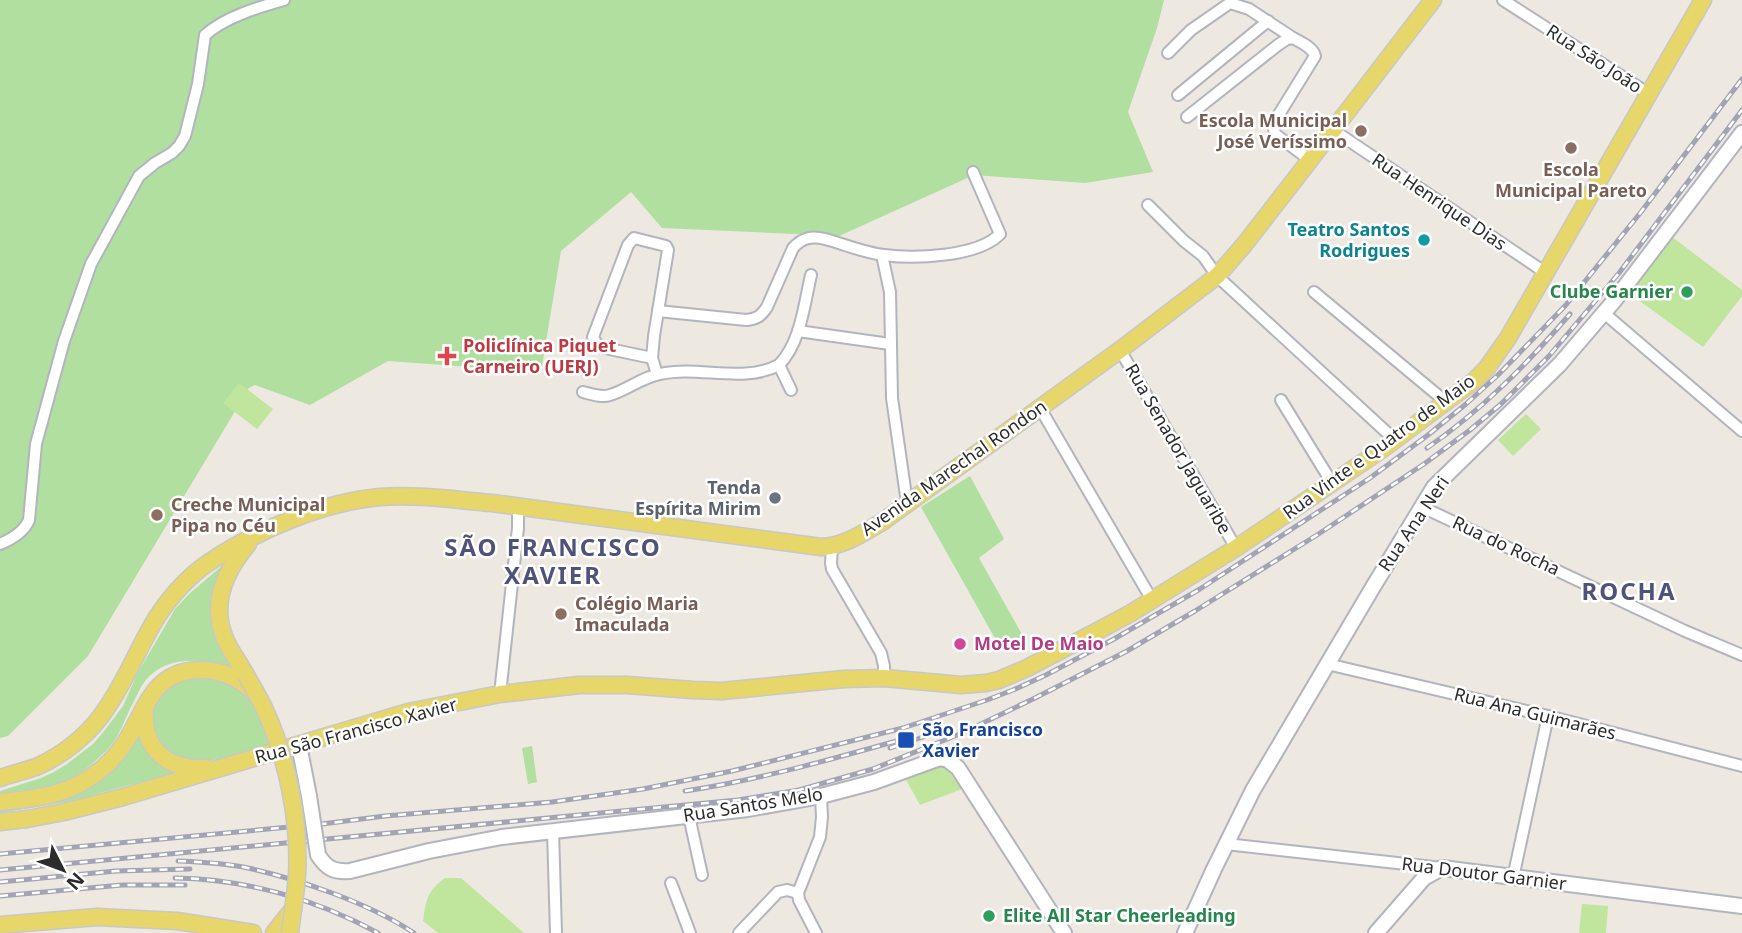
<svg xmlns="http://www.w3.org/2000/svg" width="1742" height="933" font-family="'Noto Sans',sans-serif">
<rect width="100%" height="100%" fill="#ede8e0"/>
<g fill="#b0dfa0">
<path d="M0,0H1164L1157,28L1128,112L1153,172L1085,183L974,175L839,236L662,228L631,192L561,251L541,372L388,361L310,405L255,385L249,388L88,656L8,736L0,738Z"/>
<path d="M970,476L1004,539L979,558L1024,638L1001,649L921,507Z"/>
<path d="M223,565L217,578L213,592V606L235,669C207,659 167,653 145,681C139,689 135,700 130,709C123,724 118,739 106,751C91,766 73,780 53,787C37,792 17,793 0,795V791L41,778L54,772L67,764L93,744L105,730L123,706L137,674L175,609L189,594Z"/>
<path d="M190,676L219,677L253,697L271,746C249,751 192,771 173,757C166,751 159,743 153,737L151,708L164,688Z"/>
<path d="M139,729C142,755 158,762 179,772L66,802L0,813V808L46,803Z"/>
<path d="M532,746L537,782L528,784L522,748Z"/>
</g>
<g fill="#c0e59d">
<path d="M1672,237L1742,290V296L1703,347L1630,294Z"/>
<path d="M239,383L273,409L257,429L223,403Z"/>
<path d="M1526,414L1541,429L1513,456L1498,440Z"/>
<path d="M939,765H944L962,789L920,805L905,778Z"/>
<path d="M445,878H461L524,933H438L423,921C426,900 427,891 445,878Z"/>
<path d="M1582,904L1608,906L1606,933H1579Z"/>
</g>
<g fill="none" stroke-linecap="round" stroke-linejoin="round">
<g stroke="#b3b4be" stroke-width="14">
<g id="street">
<path d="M1503,0L1649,94"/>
<path d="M1168,53L1191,30L1230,3L1249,9L1293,38"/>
<path d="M1178,95L1268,21"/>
<path d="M1187,117L1278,45L1287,39L1293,38C1300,42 1313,47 1315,56L1273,124L1275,134L1310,160"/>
<path d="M1333,130L1546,273"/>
<path d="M1148,205L1184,241L1203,256L1217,276L1395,440"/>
<path d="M882,255L890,292L892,398L907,503"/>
<path d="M1314,292L1446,402"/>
<path d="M658,311L746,320C757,319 761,316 767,307L793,248C803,237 812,236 825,239C844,244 865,253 884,255C914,259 978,257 1000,234L973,172"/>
<path d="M1604,313L1742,431"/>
<path d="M798,331L890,344"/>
<path d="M1120,350L1236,548"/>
<path d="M652,358L605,348L596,343L593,337L628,245L634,238L666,246L668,250L654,336L652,358L657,374"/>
<path d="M791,390L779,365C801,342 804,305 811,275"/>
<path d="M583,392C591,394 602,398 610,395C627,390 642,377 660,374C699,365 742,384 779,365"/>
<path d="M1281,400L1332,483"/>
<path d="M1040,408L1152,600"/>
<path d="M1422,507L1685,631L1742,655"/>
<path d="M0,544C12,539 24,532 29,520L36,444L64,341L91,264L139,176L155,163L172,153L179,146L185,136L198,84L205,35C225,17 259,7 284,0"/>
<path d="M832,547L831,563L832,569L881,653L884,666V678"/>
<path d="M1327,664L1548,716L1742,766"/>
<path d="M500,694L518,528V508"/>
<path d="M689,816L702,875"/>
<path d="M553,831L556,933"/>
<path d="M1226,844L1442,868"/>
<path d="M1513,878L1548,716"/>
<path d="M671,883L690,933"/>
<path d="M739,933L778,892L787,890L798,893"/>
<path d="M816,933L799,900L798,893L820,837L822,817L821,796"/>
</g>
</g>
<g stroke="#b3b4be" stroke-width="18">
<g id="secondary">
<path d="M299,745L309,796"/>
<path d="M502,837L748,809L821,796L874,782L940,758L948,760L958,768L1064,933"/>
<path d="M1185,933L1214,869L1253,790L1373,587L1434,487L1560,364L1614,301L1742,133"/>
<path d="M1376,933L1424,878L1442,868L1742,906"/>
</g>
</g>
<g stroke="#c8c8c8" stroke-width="19">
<g id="primary">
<path d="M246,675C239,662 229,650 224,636C211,602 226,570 248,544"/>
<path d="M145,709C142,749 167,770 206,768"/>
<path d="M0,778C12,774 24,771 36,767C64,755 92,732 108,706C127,678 139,646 157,617C170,597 188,577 208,563C255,531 323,502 380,497C417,494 455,500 492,503L821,547C843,547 863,533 882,522L1120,350L1217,276L1244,245L1310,160L1433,0"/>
<path d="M0,802C41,798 73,795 105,766C113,759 120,750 126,741C148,706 153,669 204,670C225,671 242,680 256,694"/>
<path d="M0,822L27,819L64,812L123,797L408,712L500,694L579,685H627L693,690L722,691L844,679L884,678L961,685L986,683L999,680L1027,668L1092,634L1131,613L1236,548L1384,448L1474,381L1487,368L1508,338L1703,0"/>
<path d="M0,925L97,917L177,921L253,933"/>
<path d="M274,933L293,909"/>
</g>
</g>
<use href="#street" stroke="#fff" stroke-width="10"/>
<use href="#secondary" stroke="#fff" stroke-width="14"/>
<use href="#primary" stroke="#e7d66a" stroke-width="16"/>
<g stroke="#a2a3b5" stroke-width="5">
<g id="rail">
<path d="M1427,448C1482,410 1527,364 1570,314"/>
<path d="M890,748L947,729"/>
<path d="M685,791C758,780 829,760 900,740"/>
<path d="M0,854L322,824L385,816L552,802L643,789L732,771L903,728L987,700L1013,690L1046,675L1114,639L1200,589L1370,478L1428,435L1466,404L1499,374L1565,306L1641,212L1742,79"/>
<path d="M178,861C201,862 225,863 248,868C301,880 369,903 414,933"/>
<path d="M0,870L738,800L799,790L873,769L962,733L1035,698L1127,651L1195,611L1317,535L1424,464L1470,430L1501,404L1549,356L1619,273L1742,110"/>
<path d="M175,878C245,879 316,899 378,933"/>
<path d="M0,882L116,871L190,869"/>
<path d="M0,896L122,885H185"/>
</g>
</g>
<use href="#rail" stroke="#fff" stroke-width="2.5" stroke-dasharray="8" stroke-linecap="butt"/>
<g stroke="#b3b4be" stroke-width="18" stroke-linecap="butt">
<path id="secondary-bridge" d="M309,796L318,855C327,869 334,872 350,871L429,851L502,837"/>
</g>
<g stroke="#c8c8c8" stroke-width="19" stroke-linecap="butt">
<path id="primary-bridge" d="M246,675C252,686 259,697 264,708C287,757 300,821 297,875C296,894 292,914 290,933"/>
</g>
<use href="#secondary-bridge" stroke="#fff" stroke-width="14"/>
<use href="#primary-bridge" stroke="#e7d66a" stroke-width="16"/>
</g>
<g fill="#8d6e63" stroke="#fff" stroke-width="2.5">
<circle cx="1361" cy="131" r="7"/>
<circle cx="1571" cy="148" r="7"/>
<circle cx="157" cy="515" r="7"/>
<circle cx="561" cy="614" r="7"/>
</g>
<circle fill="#0f9aa8" stroke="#fff" stroke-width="2.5" cx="1424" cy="240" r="7"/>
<g fill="#2e9e5b" stroke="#fff" stroke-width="2.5">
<circle cx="1687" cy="292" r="7"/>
<circle cx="989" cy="916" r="7"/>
</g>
<path fill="#e0444e" stroke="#fff" stroke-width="2.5" d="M443.5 345.5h7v7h7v7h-7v7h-7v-7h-7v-7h7z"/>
<circle fill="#6b7280" stroke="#fff" stroke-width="2.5" cx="775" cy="498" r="7"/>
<circle fill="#d1479c" stroke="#fff" stroke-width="2.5" cx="960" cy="644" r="7"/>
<rect fill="#1a4fb4" stroke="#fff" stroke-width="2.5" x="897" y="731" width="18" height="18" rx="3.5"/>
<g text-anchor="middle" stroke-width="5" stroke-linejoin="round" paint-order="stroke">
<g font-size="18" fill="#2c2c2c" stroke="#fff">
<text transform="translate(1594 59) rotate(33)" y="6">Rua São João</text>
<text transform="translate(1439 202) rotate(34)" y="6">Rua Henrique Dias</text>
<text transform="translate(1379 447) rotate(-36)" y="6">Rua Vinte e Quatro de Maio</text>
<text transform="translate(1178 449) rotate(60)" y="6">Rua Senador Jaguaribe</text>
<text transform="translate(954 468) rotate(-35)" y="6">Avenida Marechal Rondon</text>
<text transform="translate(1414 524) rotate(-56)" y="6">Rua Ana Neri</text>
<text transform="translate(1506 546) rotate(25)" y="6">Rua do Rocha</text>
<text transform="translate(1535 714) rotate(14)" y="6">Rua Ana Guimarães</text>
<text transform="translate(356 731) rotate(-15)" y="6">Rua São Francisco Xavier</text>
<text transform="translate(753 805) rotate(-9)" y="6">Rua Santos Melo</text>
<text transform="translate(1484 874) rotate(7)" y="6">Rua Doutor Garnier</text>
</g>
<g font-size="18" font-weight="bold" fill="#785e54" stroke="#fff" text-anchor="start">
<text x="1347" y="127" text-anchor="end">Escola Municipal<tspan x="1347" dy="21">José Veríssimo</tspan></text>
<text x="1571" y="176" text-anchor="middle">Escola<tspan x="1571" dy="21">Municipal Pareto</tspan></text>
<text x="171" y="511">Creche Municipal<tspan x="171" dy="21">Pipa no Céu</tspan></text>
<text x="575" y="610">Colégio Maria<tspan x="575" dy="21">Imaculada</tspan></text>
</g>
<g font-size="18" font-weight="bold" fill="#0d838f" stroke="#fff" text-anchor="end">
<text x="1410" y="236">Teatro Santos<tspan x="1410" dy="21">Rodrigues</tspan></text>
</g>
<g font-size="18" font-weight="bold" fill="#27864d" stroke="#fff" text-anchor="end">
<text x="1673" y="298">Clube Garnier</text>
<text x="1003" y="922" text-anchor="start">Elite All Star Cheerleading</text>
</g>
<g font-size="18" font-weight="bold" fill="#be3a42" stroke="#fff" text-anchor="start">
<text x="463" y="352">Policlínica Piquet<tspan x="463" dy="21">Carneiro (UERJ)</tspan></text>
</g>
<g font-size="18" font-weight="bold" fill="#5b616d" stroke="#fff" text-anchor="end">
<text x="761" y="494">Tenda<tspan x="761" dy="21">Espírita Mirim</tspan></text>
</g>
<g font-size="18" font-weight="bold" fill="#b23c85" stroke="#fff" text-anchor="start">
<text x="974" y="650">Motel De Maio</text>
</g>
<g font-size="18" font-weight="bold" fill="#164399" stroke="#fff" text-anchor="start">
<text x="922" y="736">São Francisco<tspan x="922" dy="21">Xavier</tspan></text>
</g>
<g font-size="24" font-weight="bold" letter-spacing="2" fill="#4f537a" stroke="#fff">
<text x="553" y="556">SÃO FRANCISCO<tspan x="553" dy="28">XAVIER</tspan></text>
<text x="1629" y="600">ROCHA</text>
</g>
</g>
<g transform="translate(63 870) rotate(132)" stroke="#ffffff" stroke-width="5" paint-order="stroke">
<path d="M0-5L12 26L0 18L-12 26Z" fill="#2c2c2c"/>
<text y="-10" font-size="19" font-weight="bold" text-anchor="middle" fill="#2c2c2c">N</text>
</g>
</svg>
